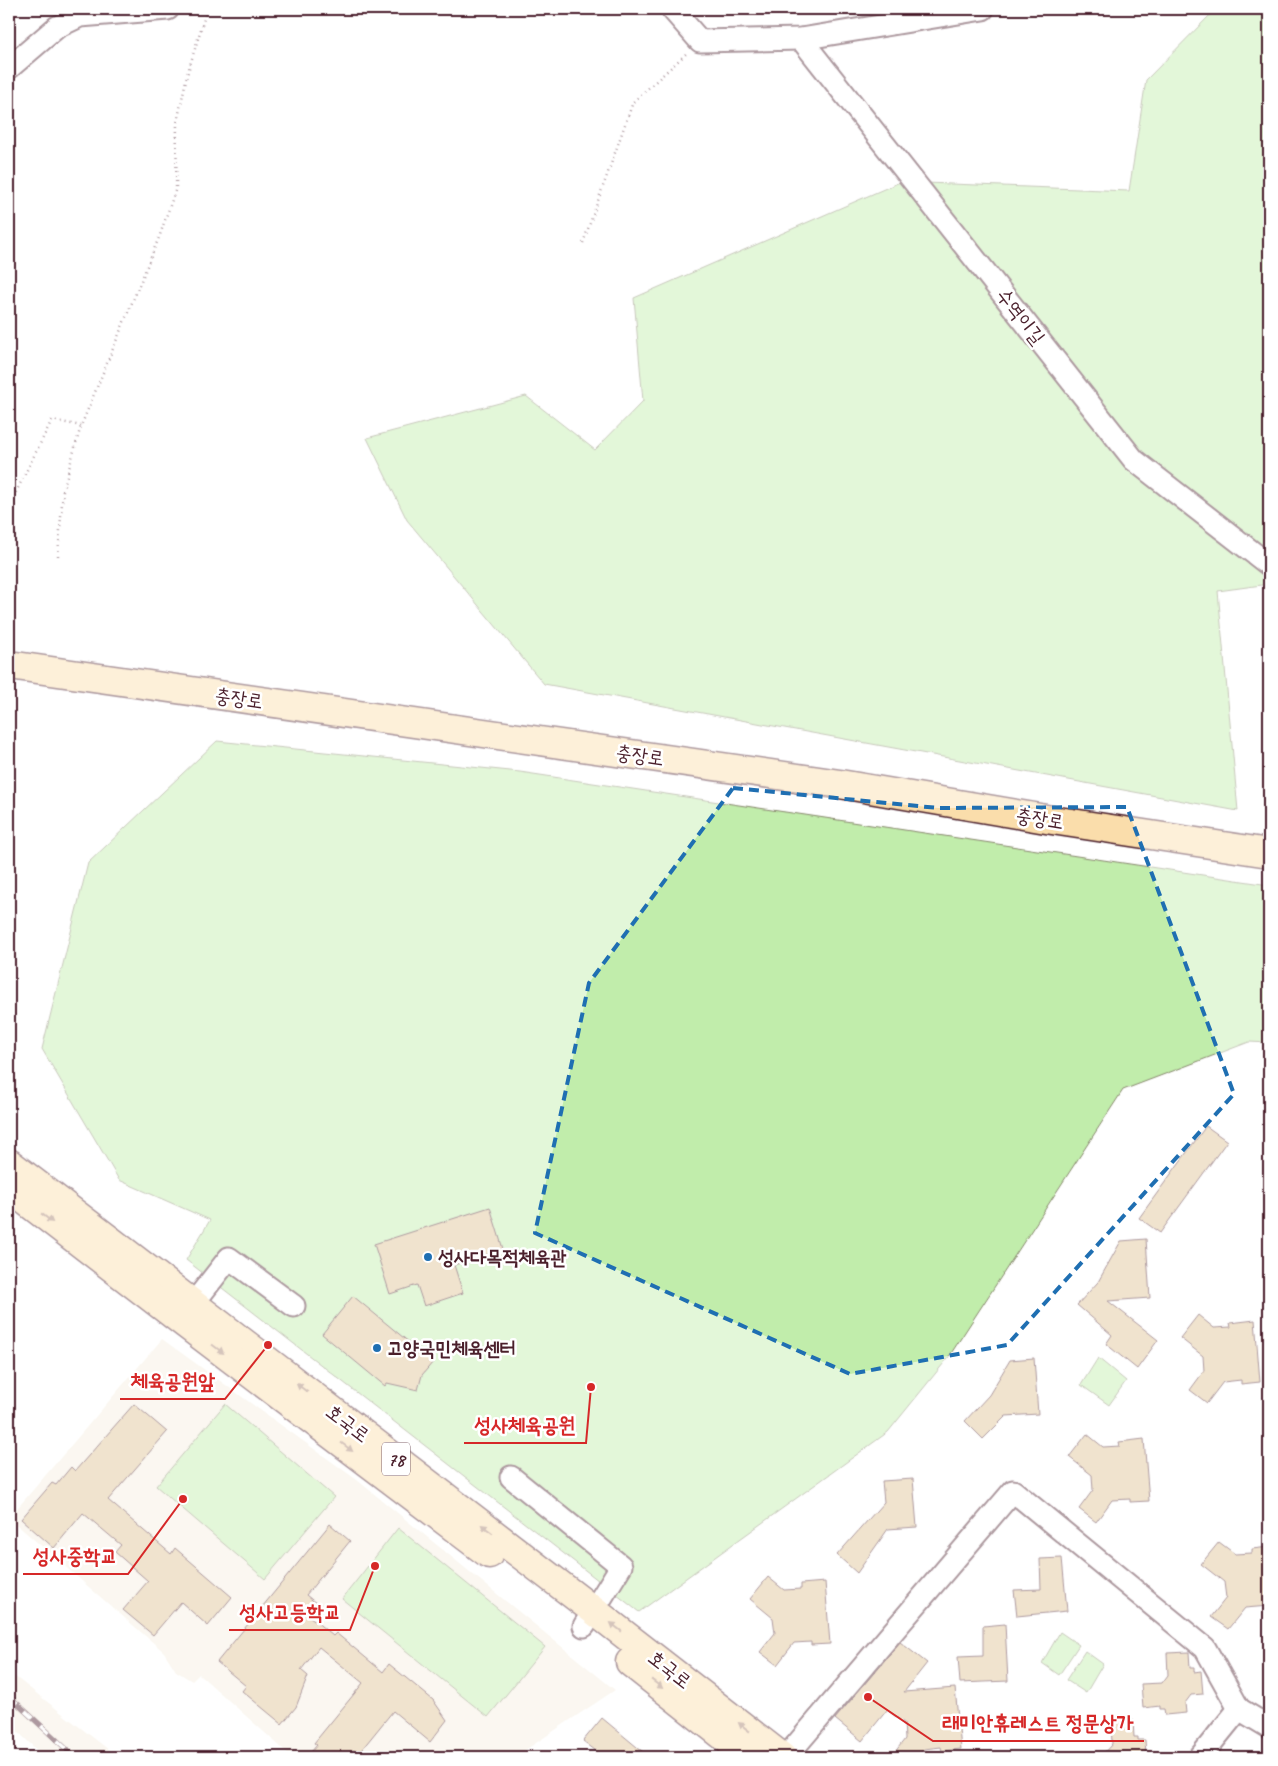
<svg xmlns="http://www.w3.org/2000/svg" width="1278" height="1766" font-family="Caveat,'Poor Story',sans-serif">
<rect width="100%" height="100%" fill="#fff"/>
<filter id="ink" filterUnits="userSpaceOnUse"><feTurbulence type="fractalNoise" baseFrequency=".02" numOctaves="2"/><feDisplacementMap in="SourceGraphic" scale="10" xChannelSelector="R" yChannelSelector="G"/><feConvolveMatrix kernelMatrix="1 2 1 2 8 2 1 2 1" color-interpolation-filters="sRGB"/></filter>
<g filter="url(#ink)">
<g fill="#f5eddf">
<path d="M162,1339L357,1480L615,1690L515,1757H292L199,1674L192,1681L176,1671L164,1652L9,1518Z"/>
<path d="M9,1672L118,1757H44L9,1723Z"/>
</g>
<g fill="#c1edab" stroke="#86866b">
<path d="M1216,9H1269V584L1218,591L1238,811L544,684L407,520L367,438L526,396L595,450L643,401L634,298L900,182L1129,191L1146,80Z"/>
<path d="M217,741L520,772L1269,885V1043L1249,1042L1123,1090L948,1358L888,1432L639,1612L186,1260L210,1220L119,1180L42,1049L88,863Z"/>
<path d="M1098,1358L1126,1381L1109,1405L1081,1385Z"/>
<path d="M225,1404L334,1497L265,1579L156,1486Z"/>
<path d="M398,1528L545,1647L488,1717L342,1599Z"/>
<path d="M1060,1632L1079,1645L1059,1675L1042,1663Z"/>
<path d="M1085,1651L1103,1664L1086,1693L1066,1680Z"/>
</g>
<g fill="#dec293" stroke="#4a1f2b">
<path d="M1206,1126L1227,1141L1160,1233L1139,1218Z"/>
<path d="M490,1207L503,1249L454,1265L463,1293L424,1306L417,1285L390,1294L374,1244Z"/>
<path d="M1146,1239L1150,1298L1108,1301L1158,1340L1137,1369L1106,1344L1112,1335L1077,1305L1098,1282L1121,1241Z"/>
<path d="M353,1296L433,1362L422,1375L418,1390L387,1383L385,1386L322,1334Z"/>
<path d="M1198,1315L1214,1328L1231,1327L1230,1323L1255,1320L1260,1382L1241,1384V1380L1223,1382L1207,1403L1190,1390L1204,1371L1203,1356L1180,1338Z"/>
<path d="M1034,1358L1038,1414L1006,1416L983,1439L965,1421L989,1395L1010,1360Z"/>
<path d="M134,1404L167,1432L108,1500L171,1554L175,1548L232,1597L208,1626L181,1602L153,1635L123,1610L148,1581L115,1552L121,1545L83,1513L54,1548L21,1519L52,1483L56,1485L71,1467L75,1471Z"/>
<path d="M1087,1434L1103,1447L1120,1446L1119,1442L1144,1439L1149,1501L1130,1502V1499L1112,1500L1096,1522L1079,1509L1093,1490L1092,1475L1069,1457Z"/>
<path d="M913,1479L917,1527L888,1529L857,1573L837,1555L884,1502L882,1481Z"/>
<path d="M330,1524L350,1541L306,1595L317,1604L308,1615L333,1636L336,1633L383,1672L389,1664L433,1700L447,1720L430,1742L393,1711L358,1754L353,1750L346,1757H317L311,1752L317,1745L314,1743L363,1683L319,1647L301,1670L308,1676L296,1707L282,1724L242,1691L246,1686L217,1662Z"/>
<path d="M1219,1542L1235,1554L1252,1553V1549L1269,1547V1606L1245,1608L1228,1629L1211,1617L1226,1598L1224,1582L1201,1564Z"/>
<path d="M1062,1558L1067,1611L1017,1616L1014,1590L1041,1589L1040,1559Z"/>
<path d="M768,1577L784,1590L801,1589V1584L825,1582L830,1644L811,1645V1642L794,1643L777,1665L760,1652L775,1633L773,1618L750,1599Z"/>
<path d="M1005,1624L1008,1681L960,1683L958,1657L983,1656V1626Z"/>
<path d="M900,1642L927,1663L904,1692L955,1688L961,1749L942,1751L941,1747L924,1749L918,1757H891L905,1739L904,1723L887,1710L862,1741L835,1719Z"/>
<path d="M1189,1652L1190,1668H1194V1672L1201,1671L1203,1694L1191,1695L1185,1703L1186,1713L1165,1715L1164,1709H1160V1706L1143,1708L1141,1684L1162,1683L1168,1675L1167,1653Z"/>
<path d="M602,1718L649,1757H604L583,1741Z"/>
<path d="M1133,1720L1134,1737H1138V1740H1145L1146,1757H1100L1112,1744L1111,1721Z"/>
</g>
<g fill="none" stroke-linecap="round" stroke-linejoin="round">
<g stroke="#4a1f2b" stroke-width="25">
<g id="minor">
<path d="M672,9L700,41L801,39L983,9"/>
<path d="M801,39L1134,460L1269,565"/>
<path d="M9,68L57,27L80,16L168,9"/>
<path d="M187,1316L193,1304L229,1258L294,1306"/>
<path d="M511,1477L621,1566L584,1626"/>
<path d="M1239,1709L1269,1727"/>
<path d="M786,1757L1013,1491L1205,1648L1239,1709"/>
<path d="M1200,1757L1239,1709"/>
</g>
</g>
<g stroke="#4a1f2b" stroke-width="31">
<g id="major">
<path d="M9,665L840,784L1052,820L1269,853"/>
<path d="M9,1163L593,1610L782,1757"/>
<path d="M9,1188L184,1323L489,1554"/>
<path d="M630,1662L750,1757"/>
</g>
</g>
<g stroke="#4a1f2b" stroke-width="2.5" stroke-dasharray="1 4" stroke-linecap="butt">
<path d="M583,243L633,102L688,52"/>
<path d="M9,506L52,420L81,426"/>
<path d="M58,556L63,490L81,426L160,235L176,188L177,123L187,75L207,9"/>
</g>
<use href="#minor" stroke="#fff" stroke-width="21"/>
<use href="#major" stroke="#faddab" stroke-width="28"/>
<g stroke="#4a1f2b" stroke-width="5.5">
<path id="rail" d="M9,1696L75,1757"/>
</g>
<use href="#rail" stroke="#fff" stroke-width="4" stroke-dasharray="11" stroke-linecap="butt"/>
</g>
<defs><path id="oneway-solid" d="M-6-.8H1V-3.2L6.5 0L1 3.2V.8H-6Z" transform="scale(1.25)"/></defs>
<g fill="#a27e6b">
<use href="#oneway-solid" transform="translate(47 1218) rotate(38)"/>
<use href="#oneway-solid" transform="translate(218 1349) rotate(37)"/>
<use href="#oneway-solid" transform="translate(302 1388) rotate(-143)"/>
<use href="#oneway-solid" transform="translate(347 1447) rotate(37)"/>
<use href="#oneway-solid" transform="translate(487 1529) rotate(-143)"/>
<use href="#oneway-solid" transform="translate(616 1627) rotate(-142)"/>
<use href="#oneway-solid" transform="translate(657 1684) rotate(38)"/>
<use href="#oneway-solid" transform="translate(744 1727) rotate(-142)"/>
</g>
</g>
<path d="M0 0H1278V1766H0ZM733,788L938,808L1127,807L1234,1094L1007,1345L850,1374L535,1233L589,983Z" fill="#fff" fill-opacity=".55" fill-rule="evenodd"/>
<path fill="none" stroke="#1f6fb2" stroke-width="4" stroke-dasharray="10 6" stroke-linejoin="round" d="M733,788L938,808L1127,807L1234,1094L1007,1345L850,1374L535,1233L589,983Z"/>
<g fill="#1f6fb2" stroke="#fff" stroke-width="2">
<circle cx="428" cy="1257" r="5"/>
<circle cx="377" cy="1348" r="5"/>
</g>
<g text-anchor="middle" stroke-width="5" stroke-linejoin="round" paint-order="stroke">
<rect fill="#fff" stroke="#80626b" stroke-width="1" x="382" y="1442.5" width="28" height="33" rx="4"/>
<g font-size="19" font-weight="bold" fill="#4a1f2b">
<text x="396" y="1466">78</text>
</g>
<g font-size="20" fill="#4a1f2b" stroke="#fff">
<text transform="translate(1021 316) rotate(52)" y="7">수역이길</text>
<text transform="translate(239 698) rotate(8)" y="7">충장로</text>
<text transform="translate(640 755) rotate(8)" y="7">충장로</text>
<text transform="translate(1040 818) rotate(9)" y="7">충장로</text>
<text transform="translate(348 1423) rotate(37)" y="7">호국로</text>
<text transform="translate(670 1669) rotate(38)" y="7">호국로</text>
</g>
<g font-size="20" font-weight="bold" fill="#4a1f2b" stroke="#fff" text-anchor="start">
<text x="438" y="1264">성사다목적체육관</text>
<text x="387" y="1355">고양국민체육센터</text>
</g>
</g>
<path fill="none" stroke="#d62828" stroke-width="2" d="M268 1345L225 1399H120M591 1387L586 1443H464M183 1499L128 1574H23M375 1566L350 1630H229M868 1697L933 1741H1144"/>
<g fill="#d62828" stroke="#fff" stroke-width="2">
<circle cx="268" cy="1345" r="5"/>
<circle cx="591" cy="1387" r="5"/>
<circle cx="183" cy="1499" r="5"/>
<circle cx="375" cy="1566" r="5"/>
<circle cx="868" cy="1697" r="5"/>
</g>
<g font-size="21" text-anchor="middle" font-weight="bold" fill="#d62828" stroke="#fff" stroke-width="5" stroke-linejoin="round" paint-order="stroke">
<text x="173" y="1388">체육공원앞</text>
<text x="525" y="1432">성사체육공원</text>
<text x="75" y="1563">성사중학교</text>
<text x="290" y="1619">성사고등학교</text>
<text x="1038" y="1730">래미안휴레스트 정문상가</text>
</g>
<rect width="1278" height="1766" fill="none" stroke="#fff" stroke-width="30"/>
<rect x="15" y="15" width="1248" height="1736" fill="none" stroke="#4a1f2b" stroke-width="2" filter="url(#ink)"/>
</svg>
